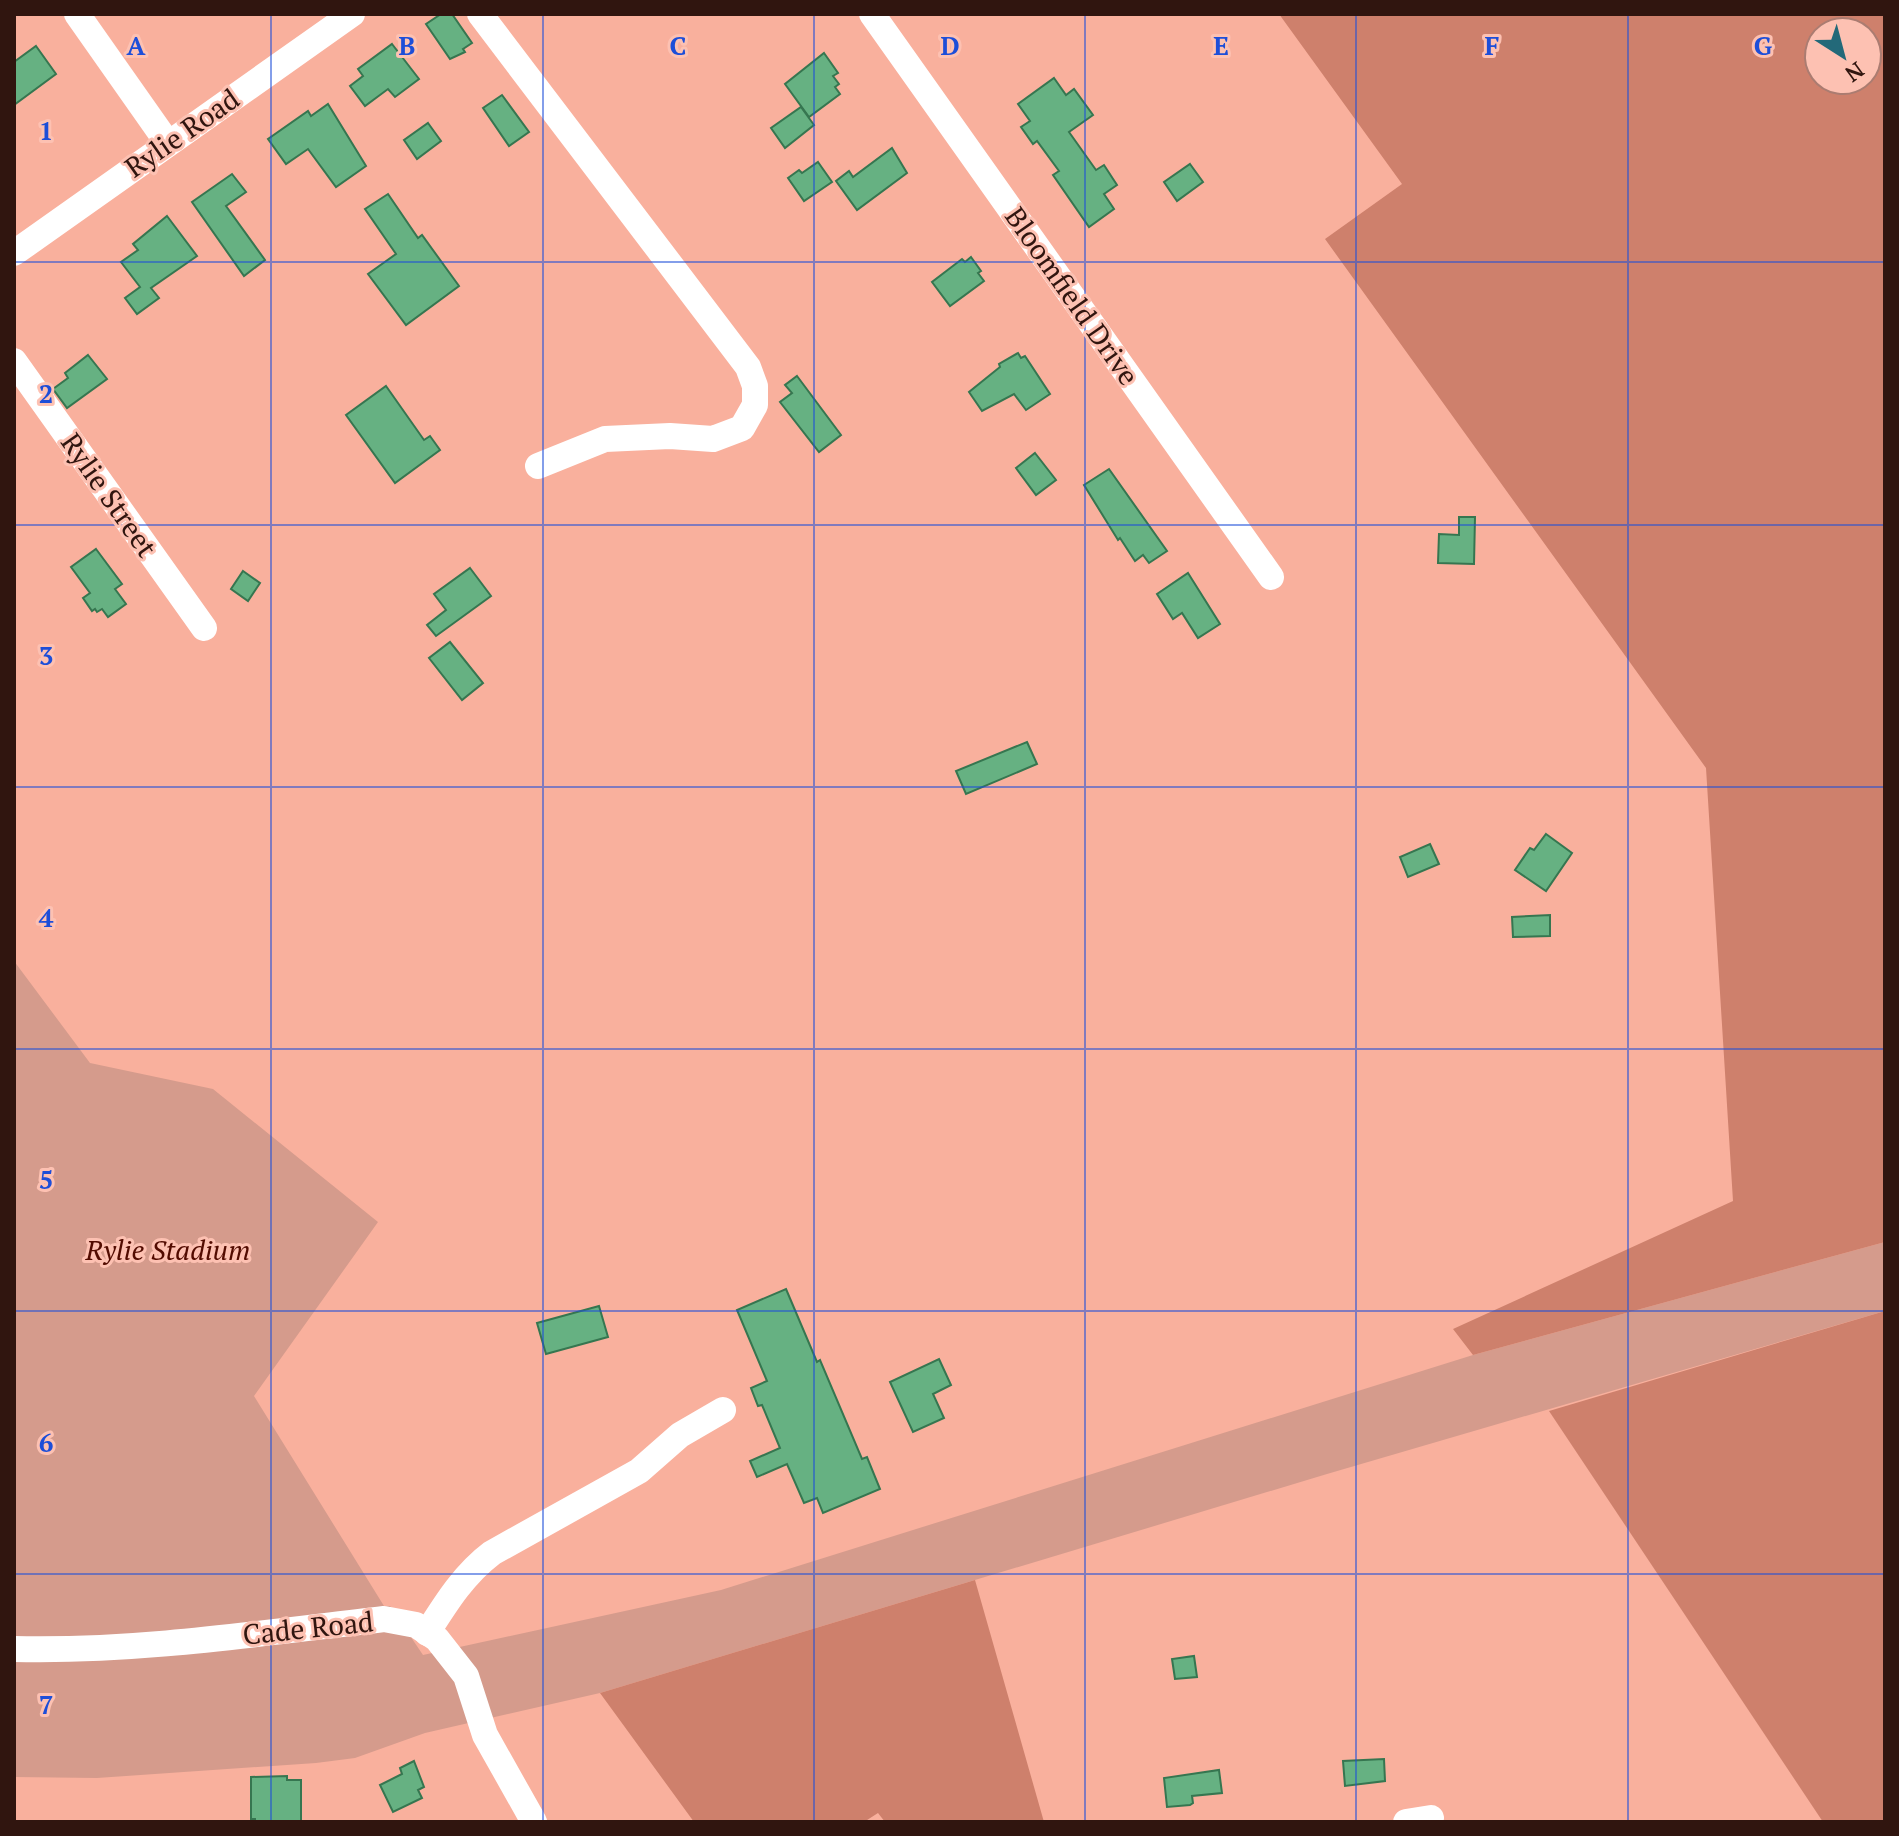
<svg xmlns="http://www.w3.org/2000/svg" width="1899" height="1836" font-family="'PT Serif',serif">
<rect width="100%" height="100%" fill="#f9b09d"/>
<path fill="#d59b8c" d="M14,961L90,1063L213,1089L378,1222L254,1396L384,1606H390L423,1655L721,1590L1473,1355L1885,1242V1311L1327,1474L600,1693L425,1733L355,1758L316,1763L97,1778L14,1777Z"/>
<g fill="#ce806c" fill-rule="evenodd">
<path d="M1279,14H1885V1242L1473,1355L1453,1329L1733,1201L1706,768L1325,239L1402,184ZM1819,32H1867V80H1819Z"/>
<path d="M1885,1311V1822H1823L1549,1411Z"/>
<path d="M975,1580L1044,1822H885L878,1813L864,1822H694L600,1693Z"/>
</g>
<g fill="#66b182" stroke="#367650" stroke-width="2">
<path d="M441,14H452L472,43L463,49L465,52L450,59L426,24Z"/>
<path d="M392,44L419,79L395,97L388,89L365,106L350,86L363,76L358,69Z"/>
<path d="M36,46L56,74L14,105V62Z"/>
<path d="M824,53L838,73L833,76L839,84L835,87L840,94L809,117L785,84Z"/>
<path d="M1054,78L1066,95L1074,89L1093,115L1069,132L1096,170L1104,165L1117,185L1104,194L1114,209L1089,227L1053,175L1059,171L1037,141L1033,144L1021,127L1030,121L1018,104Z"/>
<path d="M502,95L529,132L509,146L483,108Z"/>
<path d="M328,104L366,166L336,187L308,149L286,164L268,139L308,111L311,116Z"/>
<path d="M801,107L814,125L785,148L771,128Z"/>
<path d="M428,123L441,141L417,159L404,140Z"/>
<path d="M892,148L907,173L857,210L836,181L849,171L853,177Z"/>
<path d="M818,162L832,182L804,201L788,178L799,170L802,173Z"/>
<path d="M1190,164L1203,182L1177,201L1164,182Z"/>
<path d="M232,174L246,192L226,206L265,260L244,276L192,202Z"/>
<path d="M388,194L418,238L422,235L459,286L406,325L368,274L396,254L365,209Z"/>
<path d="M167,216L197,256L151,288L159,298L137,314L125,298L140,287L121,262L138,250L133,244Z"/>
<path d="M971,257L981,271L978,273L984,281L950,306L932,282L962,259L965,262Z"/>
<path d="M1018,353L1021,358L1025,356L1050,394L1026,410L1014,394L982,411L969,392L1000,367L999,364Z"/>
<path d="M88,355L107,379L67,408L53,389L68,378L65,373Z"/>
<path d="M797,376L841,435L819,452L780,402L792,393L785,385Z"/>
<path d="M386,386L424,440L430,436L440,450L395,483L346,415Z"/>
<path d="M1035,453L1056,480L1036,495L1016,468Z"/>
<path d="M1109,469L1167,551L1149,563L1143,555L1135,561L1120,538L1118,540L1084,485Z"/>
<path d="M1459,517H1475L1474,564L1438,563L1439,534L1459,535Z"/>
<path d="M96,549L122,584L115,589L126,604L108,617L102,609L97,612L95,609L92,611L83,598L90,593L71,567Z"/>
<path d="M470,568L491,596L436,636L427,625L446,610L434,594Z"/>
<path d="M243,571L260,583L248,601L231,589Z"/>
<path d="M1188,573L1220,624L1198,638L1182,613L1173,619L1157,594Z"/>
<path d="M450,642L483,683L462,700L429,658Z"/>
<path d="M1027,742L1037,764L966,794L956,771Z"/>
<path d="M1546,834L1572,853L1546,891L1515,870L1530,848L1534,850Z"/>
<path d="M1430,844L1439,864L1408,877L1400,857Z"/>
<path d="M1550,915V936L1513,937L1512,917Z"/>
<path d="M786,1289L817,1362L820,1360L862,1459L867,1457L880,1489L823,1513L817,1498L804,1503L787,1464L757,1477L750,1461L780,1448L762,1405L758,1406L751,1388L767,1381L737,1310Z"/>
<path d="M599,1306L608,1337L546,1354L537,1323Z"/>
<path d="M939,1359L951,1385L933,1394L944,1418L913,1432L890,1382Z"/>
<path d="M1194,1656L1197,1677L1175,1679L1172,1659Z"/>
<path d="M1384,1759L1385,1781L1345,1786L1343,1761Z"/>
<path d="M414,1761L424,1787L418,1790L422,1798L393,1812L380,1785L402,1774L400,1768Z"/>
<path d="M1219,1770L1222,1793L1192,1796L1193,1803L1190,1805L1167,1807L1164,1778Z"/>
<path d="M287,1776V1780H301V1822H255V1819H251V1777Z"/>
</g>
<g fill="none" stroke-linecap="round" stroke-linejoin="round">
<g stroke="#fff" stroke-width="26">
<path d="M77,14L167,142"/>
<path d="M480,14L748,367L755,386V405L742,428L713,439L670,436L605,439L538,466"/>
<path d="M872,14L1271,577"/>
<path d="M14,253L352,14"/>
<path d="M14,361L204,628"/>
<path d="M427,1633C446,1603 464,1574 492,1553L639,1471L680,1435L723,1410"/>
<path d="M14,1649C137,1652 262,1633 384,1619L416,1625L437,1639L466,1676L485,1735L534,1822"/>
<path d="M1406,1822L1431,1818"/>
</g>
</g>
<path fill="none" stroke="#1d4ed8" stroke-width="2" stroke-opacity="0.55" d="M271,14V1822M543,14V1822M814,14V1822M1085,14V1822M1356,14V1822M1628,14V1822M14,262H1885M14,525H1885M14,787H1885M14,1049H1885M14,1311H1885M14,1574H1885"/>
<g text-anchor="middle" stroke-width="6" stroke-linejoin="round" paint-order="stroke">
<g font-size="28" fill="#30150f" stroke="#fdc1b2">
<text transform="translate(182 133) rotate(-35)" y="10">Rylie Road</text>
<text transform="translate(1072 296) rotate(55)" y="10">Bloomfield Drive</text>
<text transform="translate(109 495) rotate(55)" y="10">Rylie Street</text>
<text transform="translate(308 1628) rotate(-6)" y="10">Cade Road</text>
</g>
<g font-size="28" font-style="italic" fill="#520b00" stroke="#fdc1b2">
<text x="168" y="1260">Rylie Stadium</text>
</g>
</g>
<g font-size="26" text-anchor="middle" font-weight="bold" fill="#1d4ed8" stroke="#fdc1b2" stroke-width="6" stroke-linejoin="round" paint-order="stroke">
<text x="136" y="55">A</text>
<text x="407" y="55">B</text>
<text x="678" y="55">C</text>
<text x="950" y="55">D</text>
<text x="1221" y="55">E</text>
<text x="1492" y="55">F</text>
<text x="1763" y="55">G</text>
<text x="46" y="140">1</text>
<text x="46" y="403">2</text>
<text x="46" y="665">3</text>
<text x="46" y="927">4</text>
<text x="46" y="1189">5</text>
<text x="46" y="1452">6</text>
<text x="46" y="1714">7</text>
</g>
<rect width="1899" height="1836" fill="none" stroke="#30150f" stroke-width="32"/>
<g transform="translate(1843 56) rotate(144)"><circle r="38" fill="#fdc1b2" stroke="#ab7c71" stroke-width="2"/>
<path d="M0-6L14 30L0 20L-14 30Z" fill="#236979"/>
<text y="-12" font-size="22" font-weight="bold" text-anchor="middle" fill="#30150f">N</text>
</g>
</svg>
